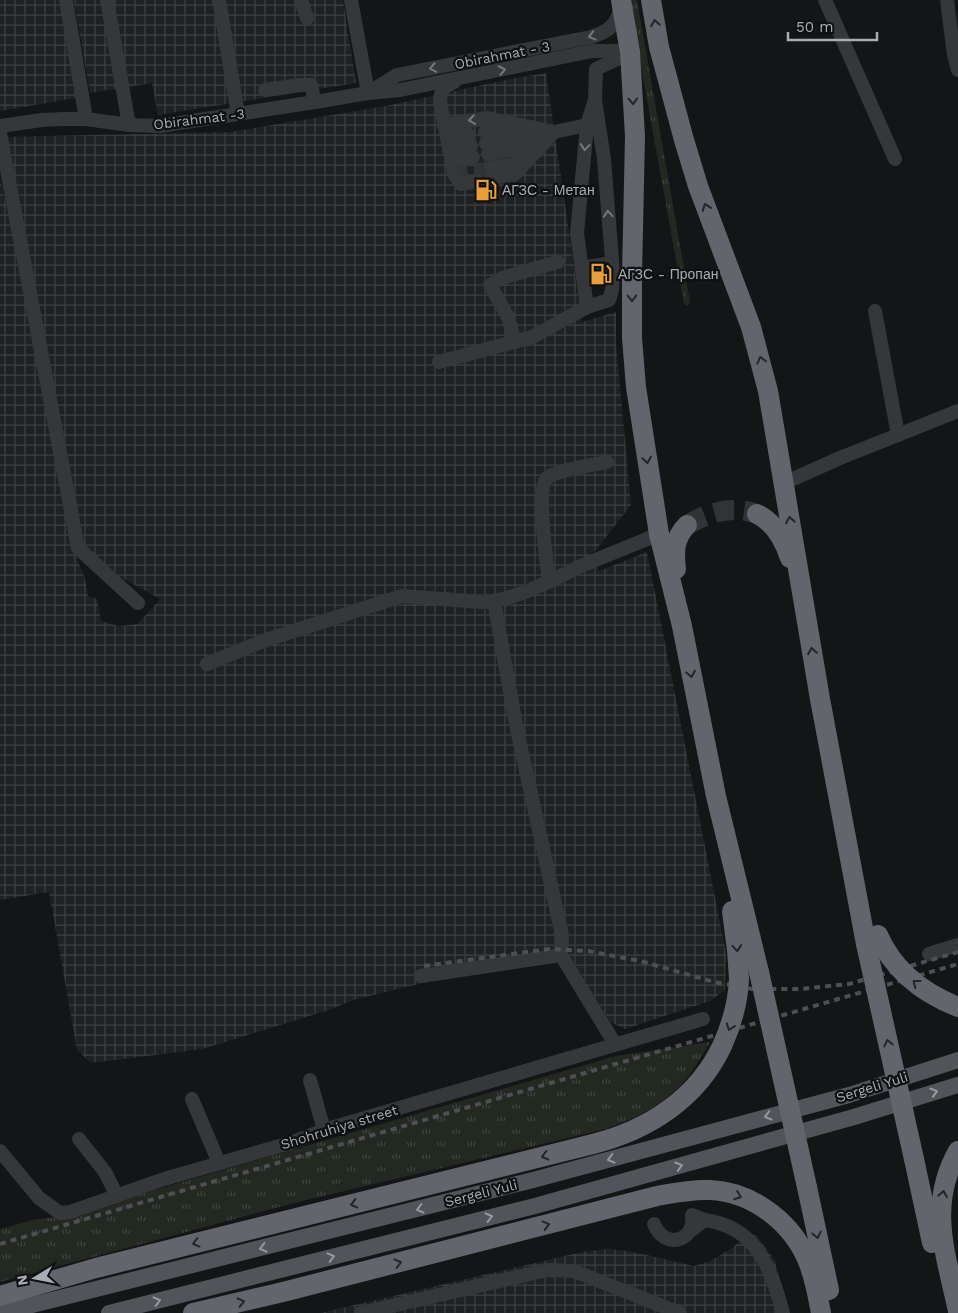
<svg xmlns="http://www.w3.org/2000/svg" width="958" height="1313" font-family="'Work Sans',sans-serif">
<defs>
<pattern id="industrial-grid" width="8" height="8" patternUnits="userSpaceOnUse" patternTransform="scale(1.25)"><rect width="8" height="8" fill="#202123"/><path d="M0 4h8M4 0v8" fill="none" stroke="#3e3f41"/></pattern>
<pattern id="grass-tufts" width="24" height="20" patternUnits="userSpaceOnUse" patternTransform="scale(1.25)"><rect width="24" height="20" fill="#212921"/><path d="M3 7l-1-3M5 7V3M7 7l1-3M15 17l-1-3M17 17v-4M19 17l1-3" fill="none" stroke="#3e453f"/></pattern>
</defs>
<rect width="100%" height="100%" fill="#141516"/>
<g fill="url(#industrial-grid)">
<path d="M0,0H71L87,96L0,111Z"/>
<path d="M74,0H343L356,83L158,115L152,83L90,93Z"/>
<path d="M546,73L582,322L616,312V343L631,505L596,550L591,554L599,571L647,552L726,953L725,990L710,1001L625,1029L610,1022L571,958L423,983L353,1000L329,1010L202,1049L91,1063L77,1050L49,892L0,900V179L30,304L78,561L85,579L88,596L97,599L101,621L118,626L138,624L160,599L108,570L79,540L2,137L230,132L386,106L510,79Z"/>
<path d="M743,1232L757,1236L774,1259L790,1313H320L582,1252L608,1249L629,1251L694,1266L710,1261L731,1249L739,1242Z"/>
</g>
<g fill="url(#grass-tufts)">
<path d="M629,0H637L690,302L688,306L684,304Z"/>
<path d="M710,1042C699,1062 686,1083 668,1097C650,1112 627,1121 606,1129L294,1203L0,1282V1229L32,1220L65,1216L616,1056Z"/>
</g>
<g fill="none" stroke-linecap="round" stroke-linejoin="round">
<path stroke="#313336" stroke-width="14" stroke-dasharray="14 7" stroke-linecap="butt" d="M454,174L491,168"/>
<path stroke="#313336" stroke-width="20" stroke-dasharray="20 10" stroke-linecap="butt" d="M687,525C709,512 733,505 757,514"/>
<g stroke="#36373b" stroke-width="14">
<path d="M66,0L86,119"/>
<path d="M107,0L129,125"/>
<path d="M219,0L238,114"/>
<path d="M301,0L307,18"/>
<path d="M351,0L368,93"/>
<path d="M825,0L895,159"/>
<path d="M947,0L954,55L958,70"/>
<path d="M454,82C444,87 441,89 440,101L454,174L461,184L477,181"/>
<path d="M265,90L300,85H311L315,102"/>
<path d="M371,91L397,75L591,37C610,31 617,25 621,5"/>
<path d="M595,100L587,125L577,233L587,307L609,300L612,290L613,272L604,159L595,100L596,69L630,53"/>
<path d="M444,125L487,118L554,132"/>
<path d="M0,126L42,120L64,119H86L129,125L160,126L315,102L368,93L400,90L592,51H621L630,52"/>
<path d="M485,132L506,128L514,129"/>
<path d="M0,133L78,548L138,603"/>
<path d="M447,139L469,135"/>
<path d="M486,143L554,132L587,125"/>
<path d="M449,150L471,146"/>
<path d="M488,154L510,150L531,142"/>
<path d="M451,161L473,157"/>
<path d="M491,168L514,164L526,154"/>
<path d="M492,178L515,174L554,132"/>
<path d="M582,268L612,263"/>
<path d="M584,278L613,272"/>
<path d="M875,311L898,435"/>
<path d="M515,342L508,317L490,285L502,278L558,262"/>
<path d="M439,362L532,337L587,307"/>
<path d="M784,483L840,458L958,411"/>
<path d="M549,582C547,564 536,489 547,478C556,470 594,465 607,462"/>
<path d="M494,601L516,725L562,935L561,955L615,1044"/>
<path d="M207,664L263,641L402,596L481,602C515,601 551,580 581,566C607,555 633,545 659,534"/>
<path d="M929,954L958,945"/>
<path d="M421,976L561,955"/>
<path d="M310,1080L324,1130"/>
<path d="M192,1099L219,1163"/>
<path d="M79,1139L105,1172L117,1196"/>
<path d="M0,1151L39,1198L60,1213L70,1212L164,1179L290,1143L324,1130L703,1019"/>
<path d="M705,1220C757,1227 771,1269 783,1313"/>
<path d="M654,1224C664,1250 696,1242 692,1215L705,1220L689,1232"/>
<path d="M361,1313L547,1270L574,1271L680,1313"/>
</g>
<g stroke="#52545a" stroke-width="16">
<path d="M0,1313L533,1180L849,1095L958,1060"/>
<path d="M109,1313L535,1206L854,1117L958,1085"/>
</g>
<g stroke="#62656c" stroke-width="20">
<path d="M621,0L630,52L635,136L632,275V338L636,387L659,534L682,626L716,796L759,972"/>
<path d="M651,0L659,47L684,140L698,186L751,327L768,391L820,699L866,944"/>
<path d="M757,514C774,522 784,540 790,558"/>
<path d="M676,569C674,552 674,538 687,525"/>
<path d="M732,911L737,950L739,979"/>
<path d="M958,1151C927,1206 946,1254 958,1311"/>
<path d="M914,1159L932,1243"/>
<path d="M807,1187L829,1290"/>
<path d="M0,1296L96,1268L593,1144"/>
<path d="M193,1313L283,1292L657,1196C674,1193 692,1189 710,1190C754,1192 794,1224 809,1264C815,1280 818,1297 821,1313"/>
</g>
<g stroke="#4d4f54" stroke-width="4" stroke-dasharray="6 5" stroke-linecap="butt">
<path d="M424,966L549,949L588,951L640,961L714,982L752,989H800L849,984L958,952"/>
<path d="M0,1244L958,964"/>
</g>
<g stroke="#62656c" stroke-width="20">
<path d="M878,935C893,970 923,993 958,1007"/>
<path d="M866,944L914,1159"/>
<path d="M759,972L807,1187"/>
<path d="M593,1144C648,1130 697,1099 722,1046C732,1024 738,1003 739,979"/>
</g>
</g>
<defs><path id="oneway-chevron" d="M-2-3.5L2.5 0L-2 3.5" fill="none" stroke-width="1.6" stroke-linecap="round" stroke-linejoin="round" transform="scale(1.25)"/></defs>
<g stroke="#242528">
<use href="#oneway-chevron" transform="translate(655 23) rotate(-100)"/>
<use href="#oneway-chevron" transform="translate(633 101) rotate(87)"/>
<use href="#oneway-chevron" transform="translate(706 207) rotate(-110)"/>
<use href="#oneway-chevron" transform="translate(632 298) rotate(89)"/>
<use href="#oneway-chevron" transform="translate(761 360) rotate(-105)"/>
<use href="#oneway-chevron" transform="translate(647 460) rotate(81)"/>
<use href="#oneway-chevron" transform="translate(790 520) rotate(-99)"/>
<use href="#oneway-chevron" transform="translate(812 651) rotate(-99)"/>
<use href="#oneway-chevron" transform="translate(691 674) rotate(79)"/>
<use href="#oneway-chevron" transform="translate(737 948) rotate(85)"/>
<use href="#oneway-chevron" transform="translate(916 983) rotate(-143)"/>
<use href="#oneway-chevron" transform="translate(730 1027) rotate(110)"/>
<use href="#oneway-chevron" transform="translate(888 1043) rotate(-103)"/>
<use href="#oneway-chevron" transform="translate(545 1156) rotate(166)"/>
<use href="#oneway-chevron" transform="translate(943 1194) rotate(-80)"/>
<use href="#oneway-chevron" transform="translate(738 1196) rotate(20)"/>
<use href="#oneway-chevron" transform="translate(354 1204) rotate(166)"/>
<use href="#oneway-chevron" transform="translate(546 1225) rotate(-15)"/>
<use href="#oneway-chevron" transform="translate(817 1235) rotate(78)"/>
<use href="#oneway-chevron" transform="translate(196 1243) rotate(166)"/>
<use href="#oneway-chevron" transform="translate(398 1263) rotate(-14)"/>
<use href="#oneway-chevron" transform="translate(241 1302) rotate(-13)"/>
</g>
<g stroke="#74787e">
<use href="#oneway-chevron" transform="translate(592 36) rotate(165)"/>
<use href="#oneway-chevron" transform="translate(433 68) rotate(169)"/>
<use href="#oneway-chevron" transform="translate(502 70) rotate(-12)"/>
<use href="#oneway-chevron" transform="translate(472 120) rotate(171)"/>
<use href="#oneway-chevron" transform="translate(585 147) rotate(95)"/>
<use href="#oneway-chevron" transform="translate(608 214) rotate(-94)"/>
</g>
<g stroke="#969ba3">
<use href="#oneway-chevron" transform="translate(934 1092) rotate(-17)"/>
<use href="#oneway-chevron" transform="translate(768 1116) rotate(165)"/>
<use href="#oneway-chevron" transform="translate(611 1159) rotate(165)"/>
<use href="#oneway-chevron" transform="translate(679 1166) rotate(-16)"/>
<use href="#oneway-chevron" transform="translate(420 1209) rotate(166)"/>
<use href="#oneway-chevron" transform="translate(489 1217) rotate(-14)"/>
<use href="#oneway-chevron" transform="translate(263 1248) rotate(166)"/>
<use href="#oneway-chevron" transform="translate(331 1257) rotate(-14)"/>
<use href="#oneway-chevron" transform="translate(157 1301) rotate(-14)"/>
</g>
<defs>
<g id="fuel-bare" transform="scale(1.725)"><path d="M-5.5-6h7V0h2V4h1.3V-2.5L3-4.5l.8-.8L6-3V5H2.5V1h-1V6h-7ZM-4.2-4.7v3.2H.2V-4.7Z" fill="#e79e3b" stroke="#0f1011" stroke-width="2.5" paint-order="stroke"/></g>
</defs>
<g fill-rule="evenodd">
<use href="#fuel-bare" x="486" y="190"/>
<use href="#fuel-bare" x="601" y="274"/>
</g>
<g text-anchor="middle" stroke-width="4.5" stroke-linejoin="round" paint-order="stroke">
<g font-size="14" fill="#a7adb5" stroke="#0f1011">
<text transform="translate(502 55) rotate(-11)" y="5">Obirahmat - 3</text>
<text transform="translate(199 119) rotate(-7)" y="5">Obirahmat -3</text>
<text transform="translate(872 1087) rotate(-17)" y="5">Sergeli Yuli</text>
<text transform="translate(339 1127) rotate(-17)" y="5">Shohruhiya street</text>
<text transform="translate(481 1193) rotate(-14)" y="5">Sergeli Yuli</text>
</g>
<g font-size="14" fill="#a7adb5" stroke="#0f1011" text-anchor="start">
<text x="502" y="195">АГЗС - Метан</text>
<text x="618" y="279">АГЗС - Пропан</text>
</g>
</g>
<g transform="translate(35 1278) rotate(260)" stroke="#0f1011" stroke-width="4" paint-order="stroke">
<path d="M0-4L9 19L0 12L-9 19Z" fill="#a7adb5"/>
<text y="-8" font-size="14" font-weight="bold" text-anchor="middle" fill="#a7adb5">N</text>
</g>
<path d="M788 32v8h89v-8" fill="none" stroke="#a7adb5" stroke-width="2.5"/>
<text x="796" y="32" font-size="15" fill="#a7adb5" stroke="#0f1011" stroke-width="4" paint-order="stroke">50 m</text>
</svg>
